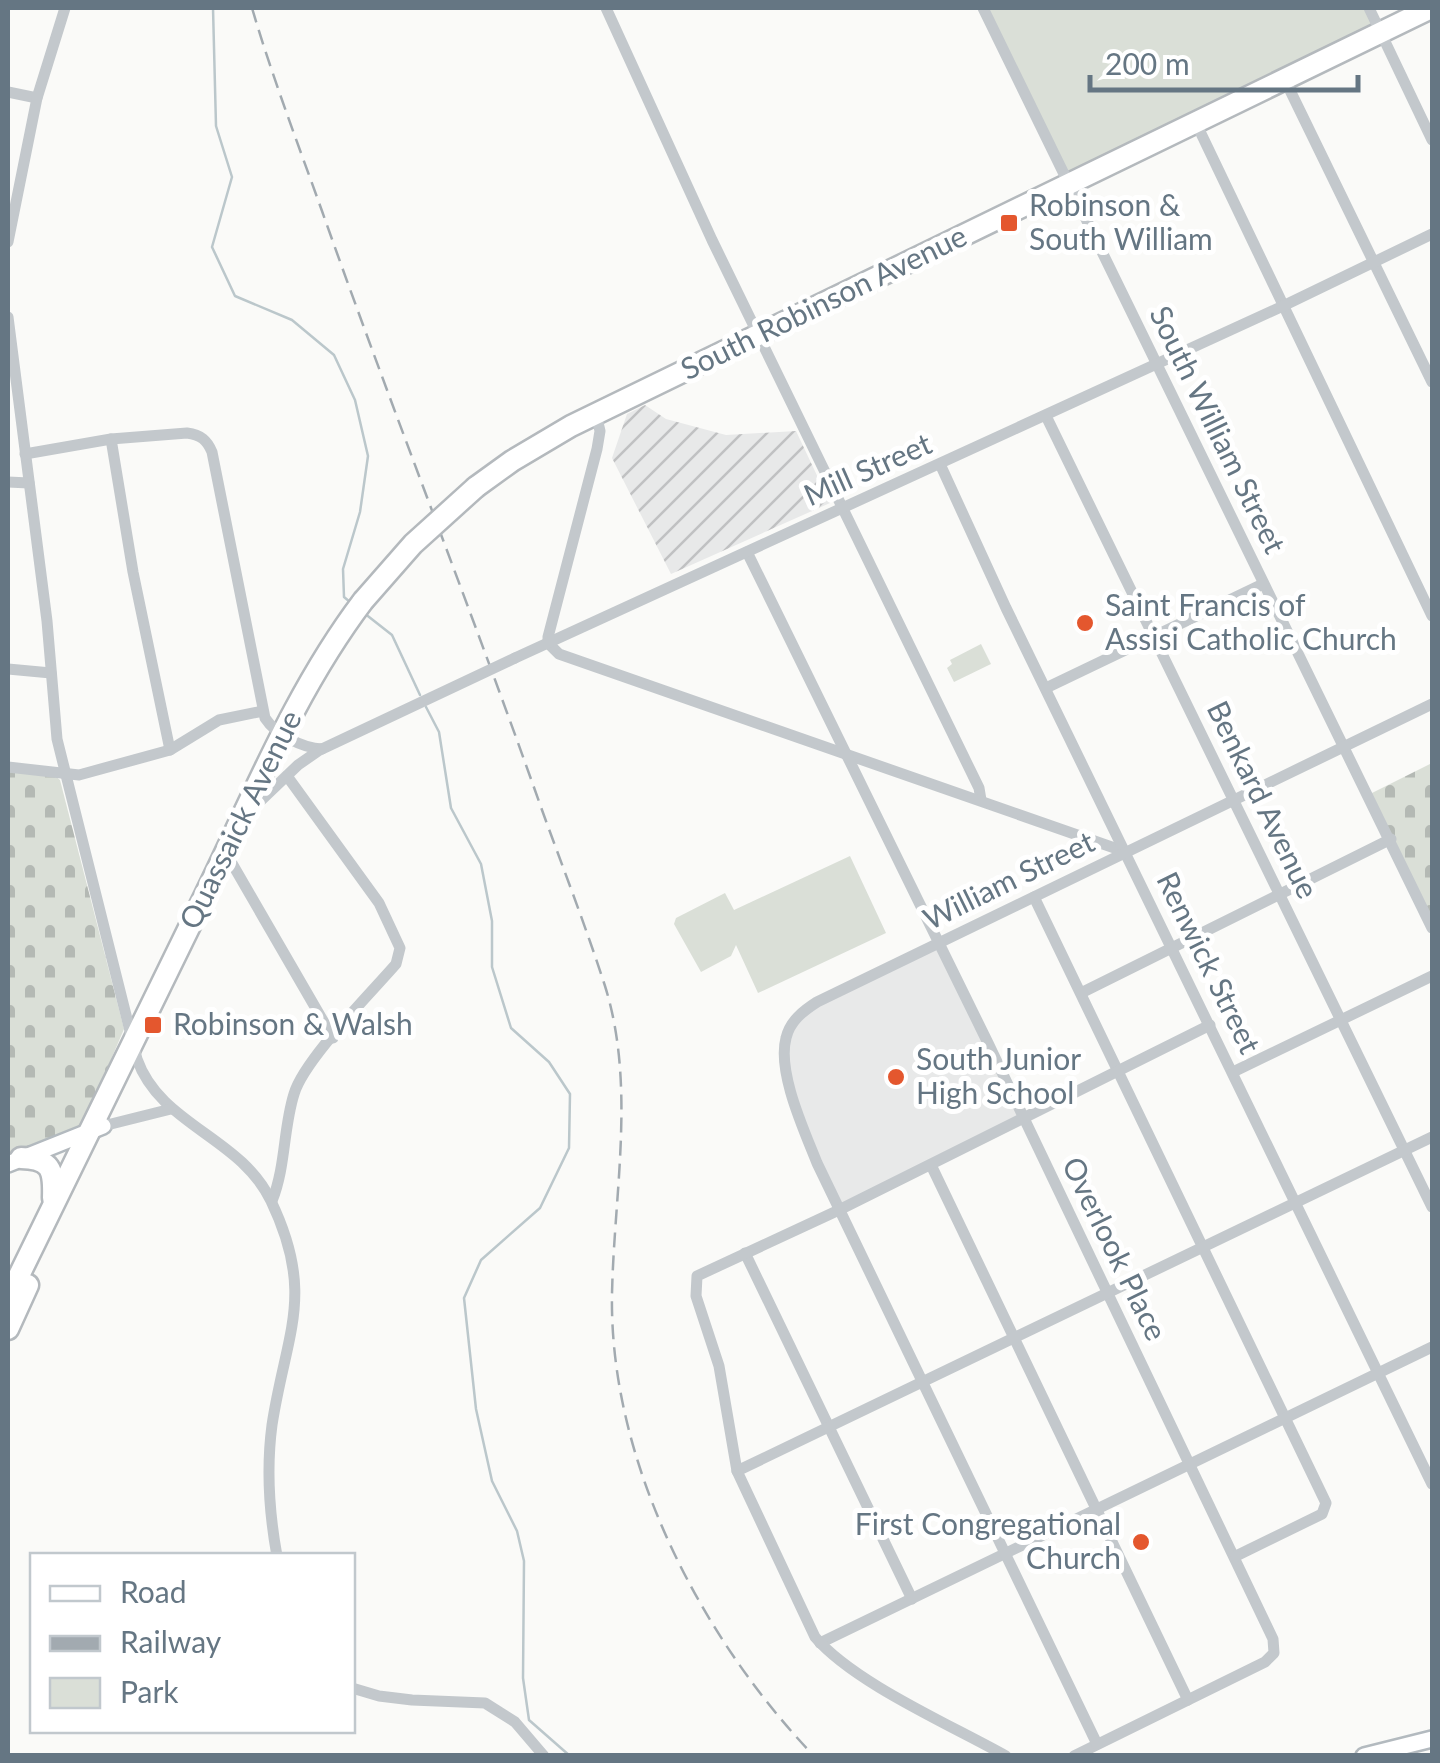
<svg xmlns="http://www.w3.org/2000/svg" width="1440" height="1763" font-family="Lato,sans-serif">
<defs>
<pattern id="industrial-furrows" width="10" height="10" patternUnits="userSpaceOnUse" patternTransform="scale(2.5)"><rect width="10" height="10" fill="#e8e9e9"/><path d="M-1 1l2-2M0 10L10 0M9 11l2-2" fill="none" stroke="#c0c1c2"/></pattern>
<pattern id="cemetery-stones" width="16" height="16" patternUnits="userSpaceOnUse" patternTransform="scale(2.5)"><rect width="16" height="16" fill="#dadfd7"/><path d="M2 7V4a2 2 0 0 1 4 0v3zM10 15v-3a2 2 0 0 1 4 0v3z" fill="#b4b9b4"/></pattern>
</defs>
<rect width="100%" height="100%" fill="#fafaf8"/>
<path fill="#e8e9e9" d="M939,943L1024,1119L839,1210L785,1068L786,1037L817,1002Z"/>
<path fill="url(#industrial-furrows)" d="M645,405L666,419L726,435L796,431L830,503L671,574L612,458L627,414Z"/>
<g fill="url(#cemetery-stones)">
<path d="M1432,763V929L1368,795Z"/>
<path d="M8,772L54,775L60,780L124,1029L83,1125L8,1154Z"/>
</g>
<g fill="#dadfd7">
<path d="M985,8H1367L1379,32L1071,185Z"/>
<path d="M981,644L991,664L954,682L947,668L952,664L950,660Z"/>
<path d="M850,856L886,933L758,993L736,945L731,956L701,972L674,924L676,918L725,893L734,910Z"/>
</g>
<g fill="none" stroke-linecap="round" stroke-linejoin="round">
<g stroke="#bbc7cb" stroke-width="2.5">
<path d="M213,8L216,126L232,177L212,247L235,296L292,320L334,355L355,400L368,456L360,512L343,569L344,597L350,602"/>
<path d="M364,613L392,635L420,695"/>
<path d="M426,707L439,732L451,808L481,864L492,921V967L511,1028L549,1062L570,1094L569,1148L540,1208L481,1260L464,1298L476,1409L492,1481L517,1531L524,1561L523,1678L529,1720L570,1756"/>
</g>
<g stroke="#b3babf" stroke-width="20">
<g id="secondary">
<path d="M8,1164L103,1126"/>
<path d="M1364,1756L1432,1739"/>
</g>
</g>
<g stroke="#b4b9bd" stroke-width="25">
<g id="highway">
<path d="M476,487L512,461L571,426L1431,8"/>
<path d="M21,1158C51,1159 54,1169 53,1198"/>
<path d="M8,1298C73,1164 140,1030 205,895C254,795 295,691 363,601"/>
<path d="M8,1329L28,1285"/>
</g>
</g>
<g stroke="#c3c8cc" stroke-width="11">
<path d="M606,8L712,240L979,788L981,800"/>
<path d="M983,8L1432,928"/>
<path d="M1369,8L1432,140"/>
<path d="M1284,78L1432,382"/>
<path d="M8,92L37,98"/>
<path d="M1196,123L1432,616"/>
<path d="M8,242L37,98L65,8"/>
<path d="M8,317L47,621L57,739L137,1059C160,1125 241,1137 271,1201C316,1295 286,1333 272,1425C266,1470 269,1512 277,1556"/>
<path d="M596,414L600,431L597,449L548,637V643L559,654L1126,852"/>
<path d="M1046,416L1432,1207"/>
<path d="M111,439L133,572L170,750"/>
<path d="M25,454L111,439L187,433C201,435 207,440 212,452L265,718C276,735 303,748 322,749"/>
<path d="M940,464L1006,608L1432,1484"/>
<path d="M8,482L29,483"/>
<path d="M747,552L988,1043L1273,1639L1274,1653L1265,1662L1074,1756"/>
<path d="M515,658L1283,306L1432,234"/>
<path d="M8,669L51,673"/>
<path d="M1046,688L1263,584"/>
<path d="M8,767L79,775L170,750L219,720L263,711"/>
<path d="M252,809L298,765L321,749"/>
<path d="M226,853L333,1038"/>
<path d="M1034,897L1326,1503L1322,1514L1236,1556"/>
<path d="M1081,993L1391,839"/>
<path d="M1233,1072L1432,976"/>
<path d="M103,1126L171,1109"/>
<path d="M931,1165L1188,1700"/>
<path d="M272,1201C286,1166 283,1129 294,1094C304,1060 370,994 396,964L400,948L379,903L287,776"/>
<path d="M745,1253L912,1599"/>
<path d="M737,1471L1432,1137"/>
<path d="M820,1643L1432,1347"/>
<path d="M352,1688L379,1696L412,1700L485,1703L515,1722L544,1756"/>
<path d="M1097,1744L817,1163C804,1130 777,1072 786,1038C790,1021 803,1011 817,1002L1432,704"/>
<path d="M1006,1756C951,1725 854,1683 815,1637L737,1471L719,1366L696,1296L697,1276L839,1210L1210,1025"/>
</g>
<use href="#secondary" stroke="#fff" stroke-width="15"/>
<use href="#highway" stroke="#fff" stroke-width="20"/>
<path stroke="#a2aab0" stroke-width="2.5" stroke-dasharray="15 8" stroke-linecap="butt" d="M252,8C272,76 298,144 322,211C393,412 471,609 542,810C563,868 586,927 605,986C636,1085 614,1193 612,1294C609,1461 701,1638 814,1756"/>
<g stroke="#b4b9bd" stroke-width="25" stroke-linecap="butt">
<path id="highway-bridge" d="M363,601L413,544L476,487"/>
</g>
<path stroke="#c3c8cc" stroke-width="11" d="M322,749L515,658"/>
<use href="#highway-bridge" stroke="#fff" stroke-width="20"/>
</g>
<g fill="#e4572e" stroke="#fff" stroke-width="4">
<rect x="999" y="213" width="20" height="20" rx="5"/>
<circle cx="1085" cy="623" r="10"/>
<rect x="143" y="1015" width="20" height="20" rx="5"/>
<circle cx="896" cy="1077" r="10"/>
<circle cx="1141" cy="1542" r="10"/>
</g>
<g text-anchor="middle" stroke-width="10" stroke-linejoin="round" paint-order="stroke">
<g font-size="30" fill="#657683" stroke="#fff" text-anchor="start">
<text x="1029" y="216">Robinson &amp;<tspan x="1029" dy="34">South William</tspan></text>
<text x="1105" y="616">Saint Francis of<tspan x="1105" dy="34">Assisi Catholic Church</tspan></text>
<text x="173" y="1035">Robinson &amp; Walsh</text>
<text x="916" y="1070">South Junior<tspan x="916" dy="34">High School</tspan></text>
<text x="1121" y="1535" text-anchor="end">First Congregational<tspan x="1121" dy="34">Church</tspan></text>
</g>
<g font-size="30" fill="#657683" stroke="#fff">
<text transform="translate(824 303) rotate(-26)" y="10">South Robinson Avenue</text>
<text transform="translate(1217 430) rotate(64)" y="10">South William Street</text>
<text transform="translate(868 470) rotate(-24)" y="10">Mill Street</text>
<text transform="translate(1262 800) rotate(64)" y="10">Benkard Avenue</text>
<text transform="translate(241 820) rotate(-64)" y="10">Quassaick Avenue</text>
<text transform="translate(1009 881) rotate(-26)" y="10">William Street</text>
<text transform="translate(1208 963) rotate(64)" y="10">Renwick Street</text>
<text transform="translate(1114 1249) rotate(64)" y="10">Overlook Place</text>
</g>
</g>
<rect width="1440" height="1763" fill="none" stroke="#657683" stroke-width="20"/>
<rect x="30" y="1553" width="325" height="180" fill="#ffffff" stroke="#c1c8cd" stroke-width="2.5"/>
<rect x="50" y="1586" width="50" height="15" fill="#ffffff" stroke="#c1c8cd" stroke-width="2.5"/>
<text x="120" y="1603" font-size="30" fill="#657683">Road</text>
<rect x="50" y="1636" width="50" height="15" fill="#a2aab0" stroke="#c1c8cd" stroke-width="2.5"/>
<text x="120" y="1653" font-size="30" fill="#657683">Railway</text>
<rect x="50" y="1678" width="50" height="30" fill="#dadfd7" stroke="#c1c8cd" stroke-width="2.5"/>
<text x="120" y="1703" font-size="30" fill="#657683">Park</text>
<path d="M1090 75v15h268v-15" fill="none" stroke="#657683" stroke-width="5"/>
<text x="1105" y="75" font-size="30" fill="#657683" stroke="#ffffff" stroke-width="8" paint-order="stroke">200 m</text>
</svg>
